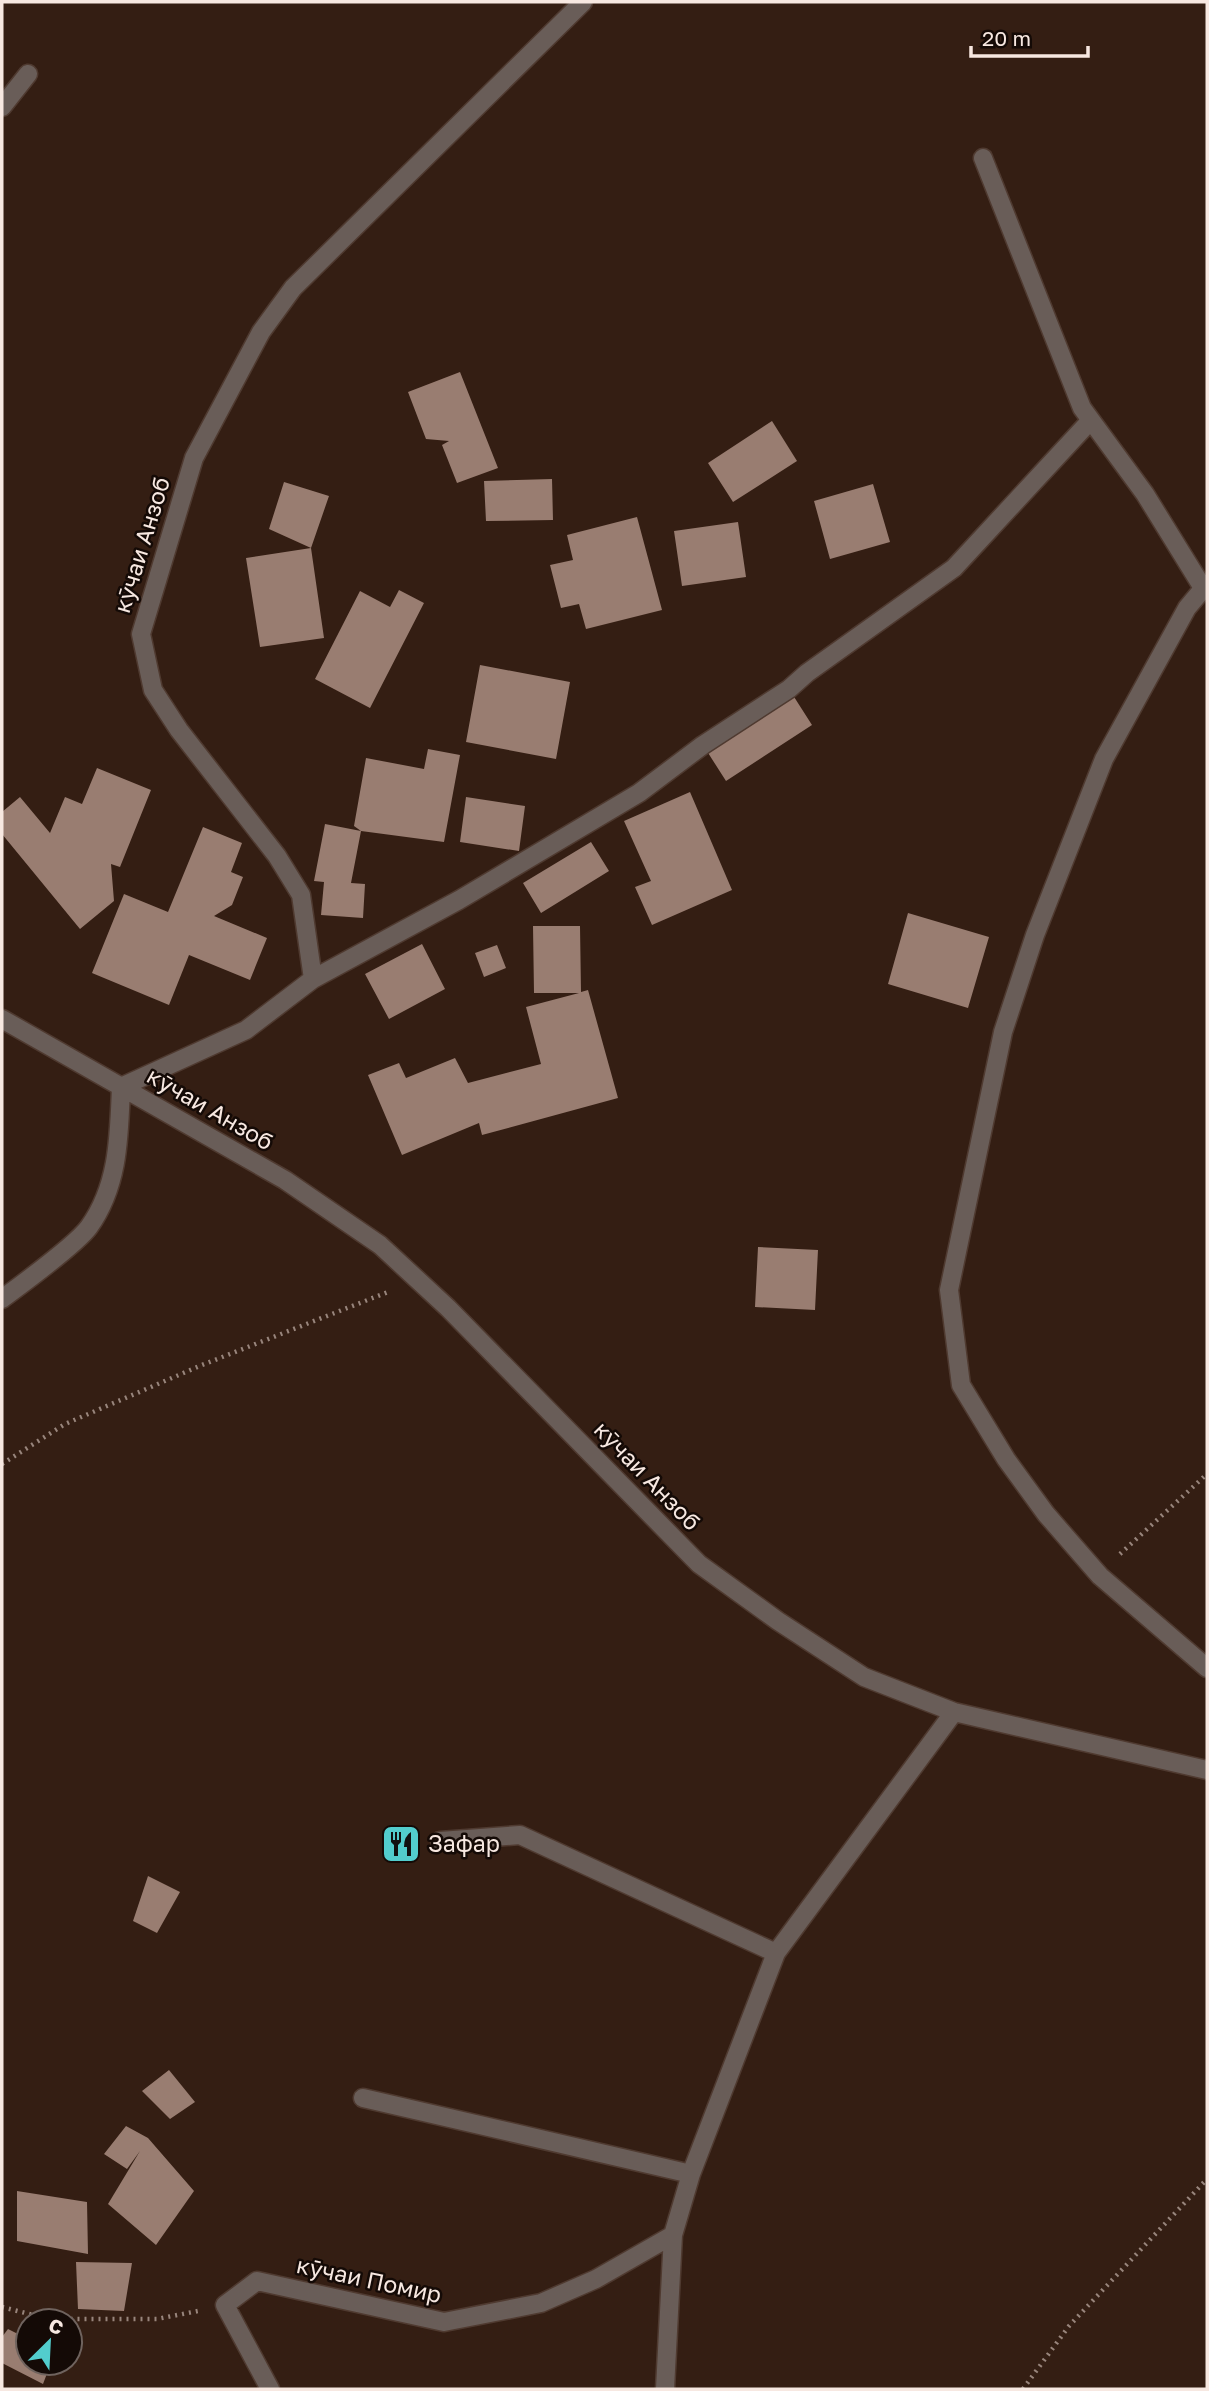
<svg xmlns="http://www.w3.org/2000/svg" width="1209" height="2391" font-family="'Golos Text',sans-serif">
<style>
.building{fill:#997d71}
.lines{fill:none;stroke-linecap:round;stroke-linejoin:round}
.minor-casing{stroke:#4f3a30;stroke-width:21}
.path{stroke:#98857c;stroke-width:4.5;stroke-dasharray:2 5;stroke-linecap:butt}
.minor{stroke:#695d58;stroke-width:18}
.labels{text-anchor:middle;stroke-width:5;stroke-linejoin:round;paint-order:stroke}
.street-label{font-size:23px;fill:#f7e8e1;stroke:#140a06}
.poi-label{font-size:23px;fill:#f7e8e1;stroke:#140a06;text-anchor:start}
</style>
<rect width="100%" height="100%" fill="#341e13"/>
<path class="building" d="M460,372L498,468L457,483L442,445L449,441L426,439L408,392Z
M772,421L797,461L733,502L708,463Z
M552,479L553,520L486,521L484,481Z
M284,482L329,496L311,548L269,529Z
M873,484L890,542L830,559L814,501Z
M637,517L662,610L586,629L579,604L561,608L550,565L573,560L567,535Z
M738,522L746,577L682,586L674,531Z
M311,548L324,638L260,647L246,558Z
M399,590L424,603L370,708L315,679L360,591L390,607Z
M480,665L570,682L556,759L466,742Z
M789,689L812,725L726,781L703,745Z
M428,749L460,755L444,842L361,831L354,826L366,758L424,769Z
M97,768L151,790L120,867L111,864L114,901L80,929L2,834V812L20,797L50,833L65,797L82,804Z
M690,792L732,890L652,925L635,887L651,881L624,821Z
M466,797L525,806L519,851L460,842Z
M325,824L361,831L351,883L365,884L363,918L321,915L324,882L314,881Z
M203,827L242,843L231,872L243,877L232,905L214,916L267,938L250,980L189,955L169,1005L92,973L124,894L168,912Z
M591,842L609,871L541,913L523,883Z
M908,913L989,937L968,1008L888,984Z
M533,926H580L581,992L588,990L618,1098L482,1135L479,1123L402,1155L368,1075L399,1063L406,1078L455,1058L468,1083L541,1064L526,1007L579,993H534Z
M422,944L445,989L389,1019L365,974Z
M497,945L506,968L484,977L475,953Z
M758,1247L818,1250L815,1310L755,1307Z
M148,1876L180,1892L157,1933L133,1921Z
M169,2070L195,2102L170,2119L142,2091Z
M126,2126L148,2138L194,2191L156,2245L108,2204L140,2151L127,2169L104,2154Z
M17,2191L87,2202L88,2254L17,2241Z
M76,2262L132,2263L124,2311L78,2309Z
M8,2329L28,2339V2363H51L43,2384L2,2363V2337Z"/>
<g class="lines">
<defs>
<path id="minor" d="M2,107L28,74
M983,158L1082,408L1145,494L1203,588
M1207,584L1187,608L1104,759L1035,935L1003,1032L949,1290L961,1385L1006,1459L1046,1514L1100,1576L1207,1668
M313,979L459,900L639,793L703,745L789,689L807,673L954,568L1091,420
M2,1019L285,1180L380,1245L448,1308L699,1564L778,1621L864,1677L954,1712L1207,1770
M2,1299C22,1284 76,1245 89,1227C119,1185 119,1136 121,1087L246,1030L313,979L301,895L277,856L179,730L153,690L141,634L194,458L261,332L293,288L583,2
M440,1841L520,1835L776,1953
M363,2098L691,2174
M270,2389L225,2305L257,2281L444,2322L541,2303L596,2279L673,2235
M665,2389L673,2235L691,2174L776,1953L954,1712"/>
</defs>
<use href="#minor" class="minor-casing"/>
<path class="path" d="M2,1464L65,1424L202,1365L388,1292
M1120,1554L1207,1474
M2,2307L49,2319H157L198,2311
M1023,2389L1069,2326L1207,2179"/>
<use href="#minor" class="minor"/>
</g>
<defs>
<symbol id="restaurant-square" viewBox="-11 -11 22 22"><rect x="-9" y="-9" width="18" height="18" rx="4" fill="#52cdcd" stroke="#140a06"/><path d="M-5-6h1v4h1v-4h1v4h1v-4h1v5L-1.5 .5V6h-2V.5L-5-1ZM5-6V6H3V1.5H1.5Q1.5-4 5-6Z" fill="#111"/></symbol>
</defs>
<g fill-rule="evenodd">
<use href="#restaurant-square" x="379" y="1822" width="44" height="44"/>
</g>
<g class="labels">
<g class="street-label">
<text transform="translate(142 545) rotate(-73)" y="8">кӯчаи Анзоб</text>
<text transform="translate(210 1109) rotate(30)" y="8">кӯчаи Анзоб</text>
<text transform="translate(647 1476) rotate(46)" y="8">кӯчаи Анзоб</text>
<text transform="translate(369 2280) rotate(12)" y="8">кӯчаи Помир</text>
</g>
<g class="poi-label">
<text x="428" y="1852">Зафар</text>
</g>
</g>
<rect width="1209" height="2391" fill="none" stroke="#f7e8e1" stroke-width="7"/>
<g transform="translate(49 2342) rotate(24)"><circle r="33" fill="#140a06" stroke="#6f635e" stroke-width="2"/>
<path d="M0-5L12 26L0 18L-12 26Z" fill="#52cdcd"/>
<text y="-10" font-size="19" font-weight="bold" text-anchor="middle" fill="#f7e8e1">С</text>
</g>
<path d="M971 46v10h117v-10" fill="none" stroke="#f7e8e1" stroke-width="3.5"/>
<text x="982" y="46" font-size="21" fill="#f7e8e1" stroke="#140a06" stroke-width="5" paint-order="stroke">20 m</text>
</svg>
